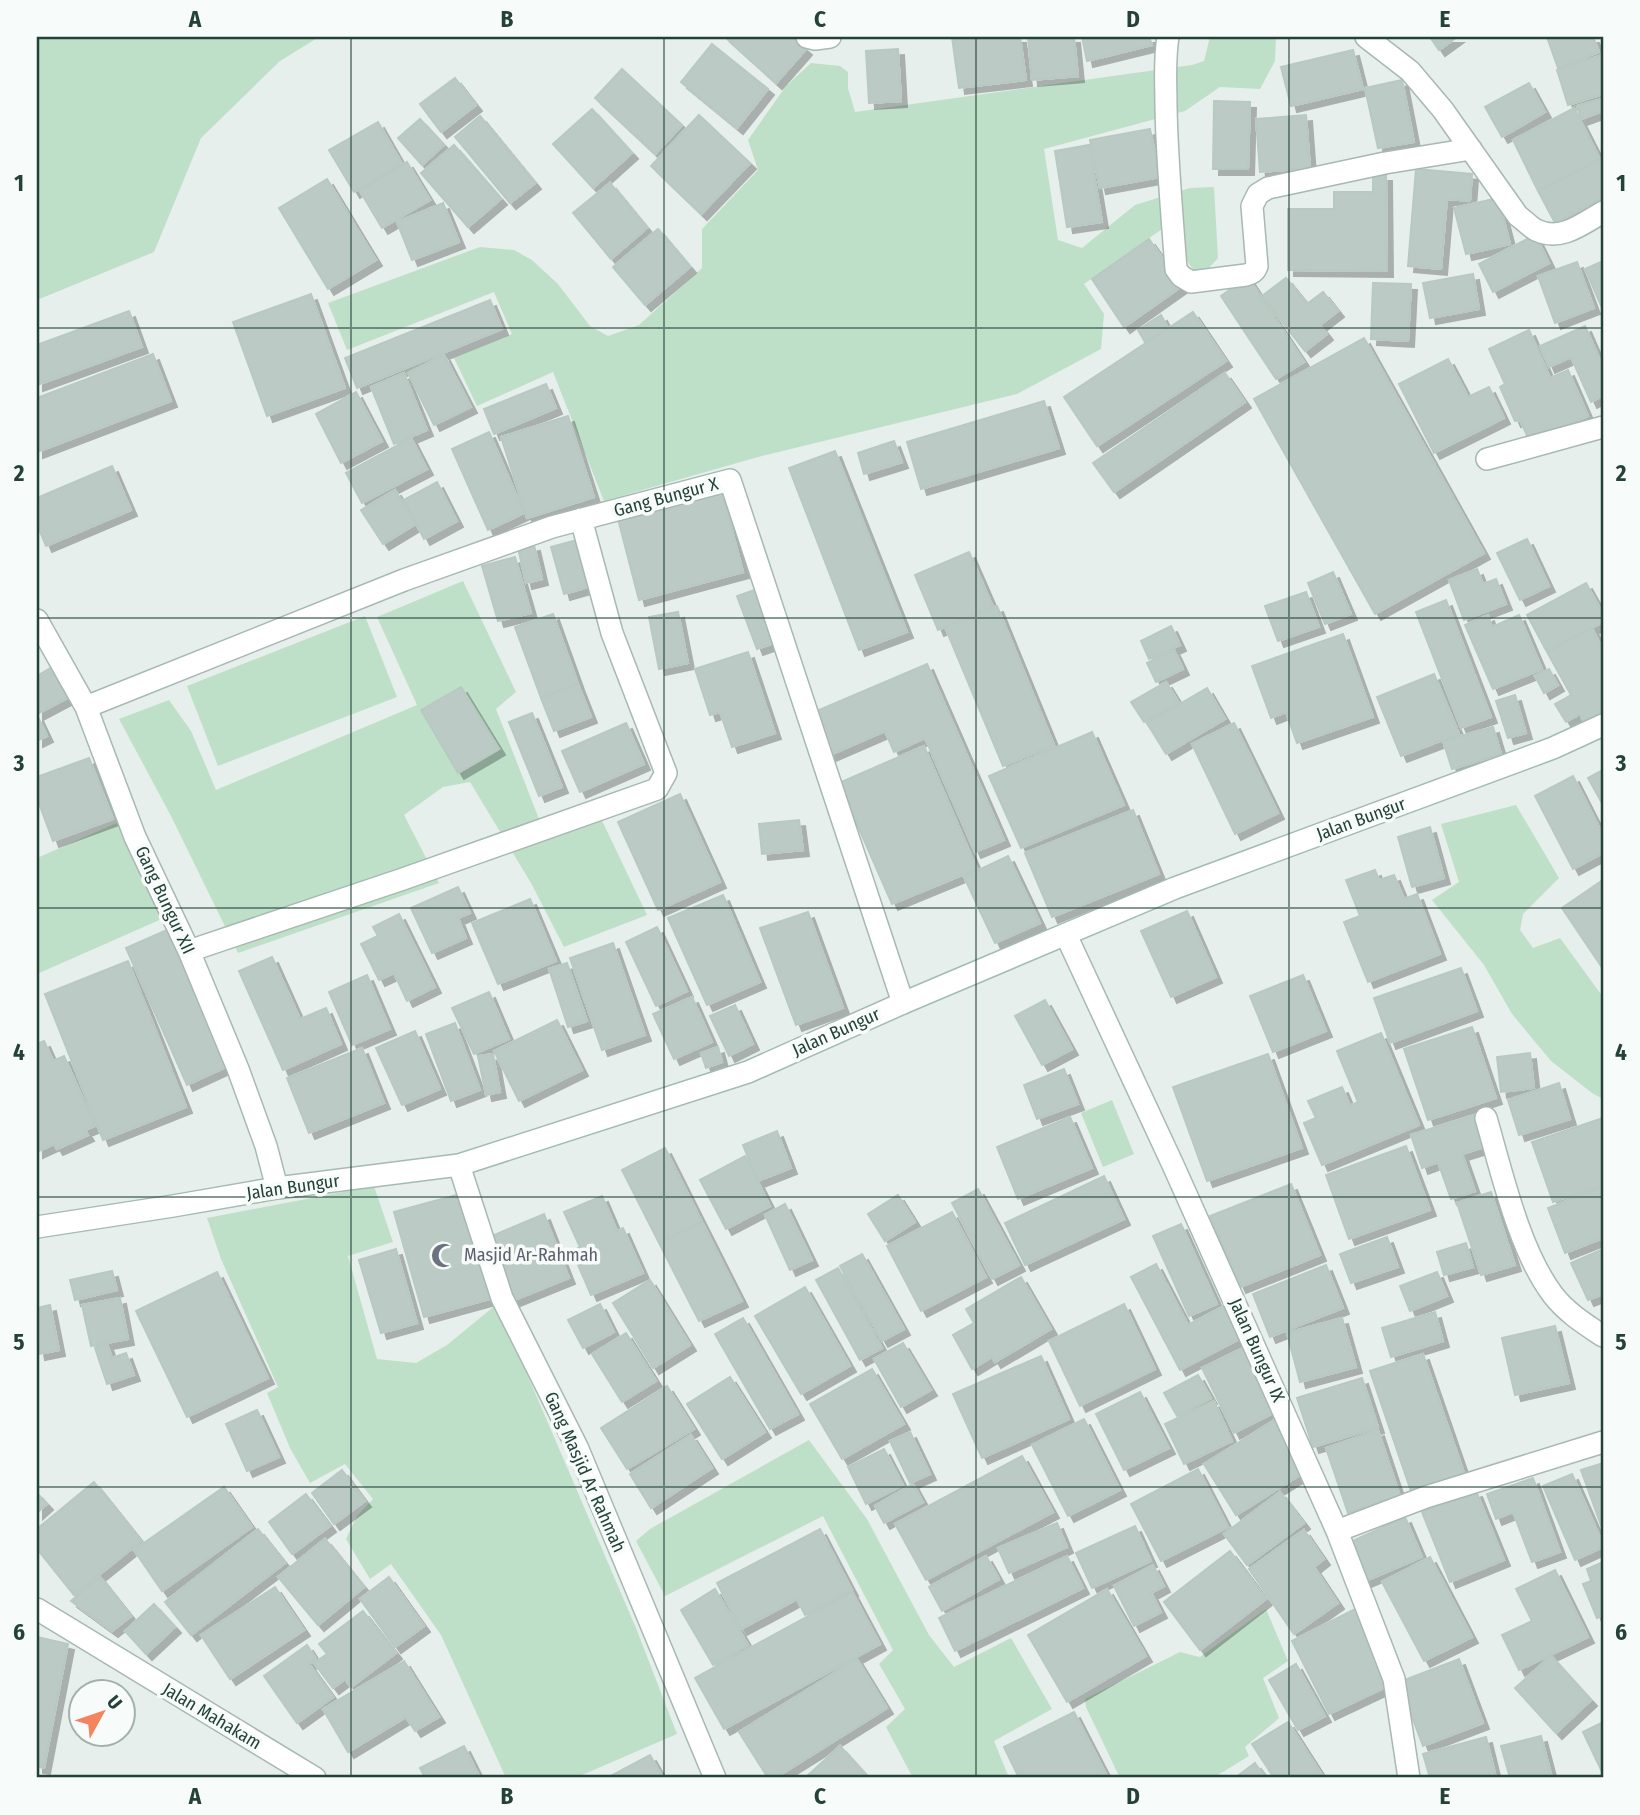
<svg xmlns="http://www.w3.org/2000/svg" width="1640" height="1815" font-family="'Fira Sans Condensed',sans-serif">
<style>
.green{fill:#bfe0c8}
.building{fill:#bbcac4;stroke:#b8c9c2;stroke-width:2;filter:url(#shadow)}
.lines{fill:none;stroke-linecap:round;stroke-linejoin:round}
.street-casing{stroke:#a8b8b2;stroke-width:24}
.secondary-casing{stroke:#a4bbb3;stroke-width:24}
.street{stroke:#fff;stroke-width:21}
.secondary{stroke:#fff;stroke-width:21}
.grid{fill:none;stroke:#24423a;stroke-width:2;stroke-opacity:0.55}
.labels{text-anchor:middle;stroke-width:7;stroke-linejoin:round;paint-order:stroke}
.street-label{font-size:18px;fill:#24423a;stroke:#f7fbf9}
.worship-label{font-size:18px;fill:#5b616d;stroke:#f7fbf9;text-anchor:start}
.neatline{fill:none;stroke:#24423a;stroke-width:2.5}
.grid-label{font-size:23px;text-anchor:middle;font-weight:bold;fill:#24423a}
</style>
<defs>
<filter id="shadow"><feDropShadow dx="6" dy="6" stdDeviation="0" flood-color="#0004"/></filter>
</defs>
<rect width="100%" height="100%" fill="#e6efeb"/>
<path class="green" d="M37,37H319L280,61L201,138L154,252L37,300Z
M1210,37H1276L1275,61L1260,89L1220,87L1185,111L1044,149L1058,240L1082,248L1135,205L1190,188L1214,187L1218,258L1199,279L1165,227L1084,284L1104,314L1101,349L1017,394L758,457L604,501L553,372L477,406L454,358L512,334L494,292L347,350L328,303L480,247L514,250L532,260L558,284L590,326L608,336L639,325L702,268V229L758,170L748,140L786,86L811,63L840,66L848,72V88L855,112L1192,65L1204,61Z
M463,581L516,692L496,709L541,824L597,810L647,915L564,947L531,883L470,782L443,787L404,815L439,883L238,953L171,816L119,719L169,700L191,731L216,790L417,705L377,617Z
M365,616L397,697L218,766L187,686Z
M1516,805L1559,878L1523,914L1520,930L1533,948L1560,938L1603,997V1099L1592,1093L1551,1061L1512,1014L1484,965L1432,900L1459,882L1441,824Z
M121,821L164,918L37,974V858Z
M1112,1100L1134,1154L1103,1167L1081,1113Z
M374,1186L393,1242L348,1256L377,1359L416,1363L447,1345L497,1304L636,1628L677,1734L575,1778H506L441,1635L391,1564L370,1579L346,1539L357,1516L373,1499L345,1464L310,1483L290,1448L267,1393L278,1387L221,1259L207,1218Z
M809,1440L867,1519L929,1635L954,1667L1011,1638L1052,1709L994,1741L1009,1778H913L886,1727L905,1709L879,1664L893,1650L823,1516L665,1596L636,1541L650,1529Z
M1266,1609L1288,1661L1263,1678L1279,1718L1245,1747L1249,1756L1213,1778H1120L1086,1707L1085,1699L1180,1652L1200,1657Z"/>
<path class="building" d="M725,37H792L806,49L776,83Z
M952,37H1020L1026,80L959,88Z
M1028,37H1074L1078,76L1032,80Z
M1082,37H1149L1152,45L1087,61Z
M1430,37H1457L1439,50Z
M1547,37H1593L1599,52L1558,68Z
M712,44L768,89L737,128L681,82Z
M898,49L901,101L869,103L866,51Z
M1353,50L1363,89L1291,106L1281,67Z
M1603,55V94L1568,105L1557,70Z
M622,69L682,125L655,154L595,98Z
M455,78L476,105L441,132L420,104Z
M1402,80L1414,142L1378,148L1365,88Z
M1529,83L1545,112L1502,137L1485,107Z
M1602,99L1603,111L1581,119L1577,106Z
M1214,101L1250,102L1248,169H1213Z
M1574,108L1600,159L1538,191L1513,140Z
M592,109L632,153L593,188L553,144Z
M699,115L750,163L701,214L651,166Z
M1306,115L1310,168L1260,172L1256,119Z
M480,116L535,183L510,203L455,137Z
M420,119L444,145L422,165L398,138Z
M378,122L402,164L354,192L329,150Z
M1150,129L1160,177L1100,188L1090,140Z
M454,145L501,199L468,227L421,173Z
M1089,145L1102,222L1067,227L1055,151Z
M1600,159L1603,166V198L1555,223L1538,191Z
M407,162L430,200L382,228L360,191Z
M1416,169L1472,174L1470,201L1447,199L1441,269L1408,266Z
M1373,175H1386L1387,271L1288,270V209H1334V192H1373Z
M327,179L376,260L328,289L279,208Z
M610,183L647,228L611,259L573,213Z
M1498,198L1510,244L1466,254L1454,208Z
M443,203L459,242L412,260L397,222Z
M658,229L690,267L645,305L613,267Z
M1535,235L1549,263L1493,292L1479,264Z
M1149,239L1182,286L1124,327L1092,279Z
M1603,261V310L1585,269Z
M1577,262L1594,308L1555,323L1538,276Z
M1473,274L1479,309L1430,318L1423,283Z
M1248,277L1304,362L1276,379L1221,296Z
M1286,278L1307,304L1323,292L1338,311L1320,325L1327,334L1305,351L1262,296Z
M1373,283L1411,284L1408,341L1371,339Z
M311,294L345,388L267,416L233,322Z
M490,300L502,329L357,388L345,358Z
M129,311L142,347L37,385V345Z
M1193,312L1226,361L1097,446L1064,397Z
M1161,315L1168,328L1145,342L1138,330Z
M1585,326L1603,367V396L1591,402L1571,357L1549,367L1540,346Z
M1529,330L1550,378L1568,370L1588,416L1530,442L1520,420L1515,421L1500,387L1505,384L1489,349Z
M1364,338L1484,553L1375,614L1254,399Z
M153,354L171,401L37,452V398Z
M444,355L471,407L434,425L408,373Z
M1448,359L1468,397L1489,387L1504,418L1434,453L1399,384Z
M404,373L427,430L394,444L371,387Z
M1225,373L1245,402L1114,492L1093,463Z
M546,384L556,408L494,434L484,409Z
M356,392L382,441L341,463L316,414Z
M1044,401L1059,448L921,489L907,442Z
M568,416L594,497L527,518L501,437Z
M489,432L524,513L488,530L452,449Z
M411,438L427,469L362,503L346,473Z
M894,441L902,462L864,474L858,453Z
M835,451L907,632L859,650L789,468Z
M112,466L131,510L46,546L37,524V498Z
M437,482L457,521L424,539L404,500Z
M395,490L416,524L383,544L361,510Z
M722,492L743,572L639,600L618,519Z
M581,539L595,585L564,594L551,547Z
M1527,539L1549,586L1520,600L1497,553Z
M534,545L542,579L526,583L518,548Z
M969,552L993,607L938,630L915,575Z
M515,557L531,613L498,621L482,566Z
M1477,569L1483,584L1496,579L1506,604L1464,620L1449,580Z
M1333,572L1351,614L1325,624L1308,583Z
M1586,583L1603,614V622L1547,652L1527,615Z
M760,588L780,641L757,649L737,596Z
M1306,592L1319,627L1278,641L1265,606Z
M1446,600L1491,717L1461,728L1416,612Z
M997,606L1054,745L1003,766L945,627Z
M678,612L688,663L659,669L649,617Z
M553,614L578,684L541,698L515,627Z
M1488,615L1492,627L1519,615L1542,669L1493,689L1465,625Z
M1171,626L1180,645L1149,659L1141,641Z
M1592,628L1603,650V717L1586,726L1580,714L1566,722L1555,704L1571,695L1547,652Z
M1343,634L1373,717L1297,743L1286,712L1271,718L1252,666Z
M1174,650L1183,669L1156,682L1147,663Z
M748,652L775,733L732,747L720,712L710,715L695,669Z
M927,664L1004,840L975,852L925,738L894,752L885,731L830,755L812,713Z
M54,666L71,696L37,714V676Z
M1549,669L1558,685L1544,693L1535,676Z
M1434,674L1459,734L1401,756L1377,697Z
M1166,682L1179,703L1144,722L1131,702Z
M578,684L591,717L554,731L541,698Z
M461,687L499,749L458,773L421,710Z
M1207,688L1225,719L1166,754L1147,723Z
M1515,695L1526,733L1508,738L1496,701Z
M532,713L562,787L539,796L509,722Z
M37,715L47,736L37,741Z
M626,723L644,764L580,792L562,751Z
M1234,723L1278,813L1235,834L1192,744Z
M1493,727L1501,754L1452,769L1443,741Z
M1092,732L1124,805L1021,848L989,776Z
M924,746L977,869L892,904L839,783Z
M89,758L113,819L53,841L37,798V777Z
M1603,770V805L1588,778Z
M1573,776L1603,835V853L1573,869L1535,796Z
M680,794L720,882L658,910L618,822Z
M1133,810L1159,874L1052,917L1025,853Z
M799,820L803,850L762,854L759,824Z
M1430,827L1444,878L1412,887L1398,837Z
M1008,856L1040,923L995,943L964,877Z
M1375,870L1379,880L1394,875L1404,899L1417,894L1440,954L1368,982L1344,922L1360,916L1346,880Z
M1603,880V969L1562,908Z
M458,887L470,913L458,918L466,938L432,953L411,908Z
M723,895L760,982L707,1005L668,918Z
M530,899L556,961L498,984L472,923Z
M1187,911L1216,977L1171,997L1141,931Z
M808,912L843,1008L796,1025L760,928Z
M399,914L435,987L407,1001L394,973L379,980L361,944L378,936L373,927Z
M657,927L687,991L656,1006L626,942Z
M169,929L228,1066L187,1085L126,948Z
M613,943L645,1035L602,1050L570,958Z
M272,957L300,1019L326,1008L341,1044L283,1070L239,971Z
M128,961L186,1107L103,1140L45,994Z
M567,963L587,1021L568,1027L549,969Z
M1461,968L1477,1011L1390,1043L1374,998Z
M367,975L390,1029L352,1045L329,992Z
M1303,975L1326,1031L1273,1052L1250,996Z
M489,992L509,1039L474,1054L452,1008Z
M692,997L712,1042L674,1059L653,1014Z
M1045,1000L1072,1049L1042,1065L1015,1016Z
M735,1005L753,1044L729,1056L710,1016Z
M557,1020L582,1070L519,1101L494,1051Z
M455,1023L480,1090L451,1101L426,1034Z
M1472,1027L1496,1098L1428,1120L1404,1049Z
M415,1031L440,1089L402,1105L376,1048Z
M1381,1033L1419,1125L1322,1165L1304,1123L1316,1118L1308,1101L1342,1087L1350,1106L1358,1102L1337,1051Z
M44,1041L53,1061L64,1056L95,1126L85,1130L88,1135L57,1149L54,1144L37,1152V1044Z
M718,1047L722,1062L706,1068L701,1053Z
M362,1048L384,1103L309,1133L287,1078Z
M1530,1053L1534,1088L1501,1092L1497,1057Z
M493,1054L500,1092L486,1095L478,1056Z
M1268,1054L1302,1148L1207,1181L1173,1087Z
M1064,1069L1078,1104L1037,1119L1024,1085Z
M1559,1083L1570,1119L1519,1135L1508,1100Z
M1474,1115L1484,1147L1462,1154L1475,1191L1451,1199L1438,1162L1422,1168L1411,1135Z
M1070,1117L1092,1168L1018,1199L997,1147Z
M1603,1118V1185L1553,1202L1532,1142Z
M777,1131L791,1168L758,1181L743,1145Z
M1406,1146L1430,1210L1349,1239L1326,1175Z
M665,1148L702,1222L659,1243L622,1170Z
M745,1156L770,1206L726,1229L700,1180Z
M1104,1176L1124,1219L1025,1265L1005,1223Z
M1291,1184L1320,1255L1240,1287L1210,1216Z
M1603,1187V1238L1565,1253L1548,1208Z
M978,1189L1019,1265L992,1279L952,1203Z
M1491,1192L1515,1265L1481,1275L1457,1203Z
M464,1193L493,1298L424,1317L394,1212Z
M898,1195L915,1222L885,1241L868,1214Z
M602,1196L617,1231L623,1228L643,1273L591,1295L572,1251L580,1247L564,1212Z
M785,1204L812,1260L790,1270L765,1215Z
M952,1212L986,1277L921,1311L887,1246Z
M544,1214L569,1278L512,1301L487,1238Z
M702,1222L742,1301L699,1321L659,1243Z
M1181,1224L1217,1304L1189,1316L1153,1236Z
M1387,1237L1398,1267L1351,1283L1340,1254Z
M1466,1243L1473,1267L1444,1275L1437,1252Z
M396,1249L417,1323L381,1333L359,1260Z
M1603,1249V1294L1588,1300L1571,1263Z
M862,1254L904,1329L882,1341L840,1266Z
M1156,1264L1188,1325L1224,1306L1241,1338L1180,1370L1131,1277Z
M1326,1265L1343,1308L1270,1337L1253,1294Z
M838,1268L882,1348L860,1360L816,1280Z
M112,1271L117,1290L75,1300L70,1280Z
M217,1272L268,1378L187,1417L136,1311Z
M1437,1272L1447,1296L1410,1311L1400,1286Z
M1021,1277L1051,1329L995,1362L992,1357L972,1369L953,1335L974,1323L966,1309Z
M650,1280L690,1345L653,1368L613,1303Z
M805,1287L850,1366L801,1394L755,1316Z
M120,1298L128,1339L91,1346L82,1305Z
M600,1304L614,1332L583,1348L568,1320Z
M1124,1304L1155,1369L1080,1406L1049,1341Z
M50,1305L59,1350L39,1354L37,1342V1308Z
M1435,1312L1443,1341L1391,1357L1382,1328Z
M743,1318L798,1414L770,1429L715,1334Z
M1342,1318L1356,1367L1300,1382L1287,1333Z
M1555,1326L1569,1383L1515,1395L1502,1338Z
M626,1333L656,1381L622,1402L592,1354Z
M903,1343L931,1390L901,1407L874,1359Z
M107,1344L112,1358L126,1353L134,1375L107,1384L95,1348Z
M1245,1347L1277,1411L1234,1433L1202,1368Z
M1423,1354L1466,1479L1413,1497L1370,1371Z
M1041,1356L1069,1419L982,1458L953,1394Z
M872,1369L904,1424L842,1459L810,1404Z
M1198,1375L1211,1398L1177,1416L1164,1393Z
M730,1377L765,1432L722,1459L687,1404Z
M1362,1378L1378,1427L1313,1447L1297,1398Z
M667,1386L694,1429L627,1469L601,1428Z
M1140,1392L1169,1448L1124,1470L1096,1414Z
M1214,1401L1232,1441L1184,1464L1165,1424Z
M257,1410L279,1457L247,1471L226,1424Z
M1084,1419L1120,1490L1068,1516L1032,1445Z
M1273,1421L1305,1472L1236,1515L1204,1464Z
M1378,1430L1400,1496L1348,1513L1326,1448Z
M910,1432L930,1474L910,1483L890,1441Z
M691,1435L712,1468L651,1508L630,1474Z
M884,1449L903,1485L866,1504L848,1467Z
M1022,1456L1053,1512L926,1580L895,1524Z
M1603,1463V1531L1581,1470Z
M1198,1469L1228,1527L1161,1561L1131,1504Z
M342,1470L365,1501L334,1524L312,1493Z
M1572,1474L1603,1544V1547L1575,1560L1543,1486Z
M1533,1478L1560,1552L1532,1562L1513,1512L1496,1519L1487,1494Z
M94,1482L141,1541L74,1595L37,1549V1529Z
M913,1484L923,1502L884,1523L875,1506Z
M224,1487L252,1527L162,1591L134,1550Z
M1476,1491L1504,1560L1450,1582L1422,1512Z
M1280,1492L1304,1523L1247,1565L1224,1534Z
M37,1493L47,1504L37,1513Z
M306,1494L330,1526L292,1554L269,1522Z
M1405,1517L1422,1557L1363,1582L1346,1544Z
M1057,1523L1067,1547L1009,1573L998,1548Z
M1135,1526L1151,1561L1092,1588L1076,1553Z
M258,1529L285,1563L191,1635L165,1602Z
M820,1529L852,1590L805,1615L797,1599L741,1629L717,1583Z
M1304,1530L1324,1559L1314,1567L1338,1603L1294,1634L1249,1569Z
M325,1539L364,1587L318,1625L278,1577Z
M1230,1551L1266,1599L1200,1650L1164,1602Z
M986,1556L999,1579L942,1611L929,1587Z
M1067,1556L1083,1588L955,1651L939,1618Z
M1430,1557L1472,1637L1424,1661L1382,1582Z
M1603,1562V1615L1597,1618L1583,1584L1591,1581L1587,1569Z
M1153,1565L1164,1586L1151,1593L1161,1612L1134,1626L1114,1586Z
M1555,1570L1588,1637L1519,1670L1502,1635L1532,1621L1516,1589Z
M100,1577L131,1616L112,1631L71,1601Z
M389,1577L424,1626L395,1647L360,1599Z
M275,1587L304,1630L230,1679L201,1635Z
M715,1589L748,1645L713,1665L681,1610Z
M1107,1589L1146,1656L1067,1702L1028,1635Z
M852,1592L880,1644L724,1729L695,1678Z
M154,1604L175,1627L146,1654L125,1631Z
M1355,1609L1392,1684L1329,1714L1292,1641Z
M363,1611L396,1653L351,1687L345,1679L333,1688L314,1663L327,1654L319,1644Z
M37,1637L68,1644L44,1768L37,1767Z
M307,1645L316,1659L309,1664L333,1697L297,1723L264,1676Z
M1551,1656L1591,1700L1556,1733L1515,1688Z
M857,1659L887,1708L775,1778H768L739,1732Z
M1459,1659L1483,1723L1423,1746L1399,1682Z
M404,1661L439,1717L415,1731L406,1717L348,1752L323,1709Z
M1296,1664L1325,1716L1298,1730L1269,1680Z
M1074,1712L1108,1778H1019L1004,1747Z
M1288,1722L1322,1775L1317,1778H1274L1252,1744Z
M1603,1722V1774L1583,1732Z
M1541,1736L1552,1778H1510L1501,1746Z
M1486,1737L1496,1778H1430L1423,1754Z
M464,1746L480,1778H425L420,1768Z
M840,1746L869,1778H805Z
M650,1755L663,1778H607Z
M1255,1763L1266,1778H1235Z"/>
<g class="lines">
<defs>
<path id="street" d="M807,37L815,39L830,37
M1168,37C1164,60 1166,83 1166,107C1167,161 1172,215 1176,269L1181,276L1191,282L1246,275C1252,273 1255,272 1257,266L1252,206L1258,194L1268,188L1385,163L1471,149
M1366,37L1410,71L1443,110L1518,216C1524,220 1530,227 1536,230C1561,242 1582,224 1603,212
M1487,459L1603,427
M37,620L86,707L135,837L189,951L238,1069L266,1146L277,1188
M86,707L404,580L552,527L730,480L903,1003
M1066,935L1173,1165L1337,1531L1394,1679L1409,1778
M189,951L403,879L657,789L666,773L612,633L581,519
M1486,1118C1502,1173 1519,1250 1553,1295C1567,1313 1585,1324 1603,1336
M459,1165L502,1298L578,1449L715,1778
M1337,1531L1426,1497L1603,1442
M37,1609L315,1778"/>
<path id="secondary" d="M37,1227L173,1206L277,1188L459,1165L748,1072L903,1003L1175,888L1553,748L1603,725"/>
</defs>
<use href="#street" class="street-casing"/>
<use href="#secondary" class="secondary-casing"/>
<use href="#street" class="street"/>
<use href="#secondary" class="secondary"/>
</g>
<path class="grid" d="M351,37V1778M664,37V1778M976,37V1778M1289,37V1778M37,328H1603M37,618H1603M37,908H1603M37,1197H1603M37,1487H1603"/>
<defs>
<symbol id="mosque-bare" viewBox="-9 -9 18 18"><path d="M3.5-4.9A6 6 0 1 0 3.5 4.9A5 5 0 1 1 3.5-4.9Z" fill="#6b7280" stroke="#f7fbf9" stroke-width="2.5" paint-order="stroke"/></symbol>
</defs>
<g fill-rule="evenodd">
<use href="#mosque-bare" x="426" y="1238" width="35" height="35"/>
</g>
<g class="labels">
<g class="street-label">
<text transform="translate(666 497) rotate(-15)" y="6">Gang Bungur X</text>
<text transform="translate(1361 819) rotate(-20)" y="6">Jalan Bungur</text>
<text transform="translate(165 900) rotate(65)" y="6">Gang Bungur XII</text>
<text transform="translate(836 1032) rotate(-24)" y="6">Jalan Bungur</text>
<text transform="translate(293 1187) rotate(-8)" y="6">Jalan Bungur</text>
<text transform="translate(1257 1350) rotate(66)" y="6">Jalan Bungur IX</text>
<text transform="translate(585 1472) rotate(66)" y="6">Gang Masjid Ar Rahmah</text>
<text transform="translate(212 1716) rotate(31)" y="6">Jalan Mahakam</text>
</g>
<g class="worship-label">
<text x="464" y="1261">Masjid Ar-Rahmah</text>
</g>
</g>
<rect width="1640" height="1815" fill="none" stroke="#f7fbf9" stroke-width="77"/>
<g transform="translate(102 1713) rotate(50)"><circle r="33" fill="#f7fbf9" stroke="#a3b1ad" stroke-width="2"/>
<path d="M0-5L12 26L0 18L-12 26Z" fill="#f4845f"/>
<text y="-10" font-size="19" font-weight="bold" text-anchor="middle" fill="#24423a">U</text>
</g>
<rect x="38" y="38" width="1564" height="1738" class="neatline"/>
<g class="grid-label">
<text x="195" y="27">A</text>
<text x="507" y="27">B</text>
<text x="820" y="27">C</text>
<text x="1133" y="27">D</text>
<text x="1445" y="27">E</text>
<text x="19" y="191">1</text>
<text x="1621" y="191">1</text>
<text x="19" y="481">2</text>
<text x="1621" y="481">2</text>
<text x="19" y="771">3</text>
<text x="1621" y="771">3</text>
<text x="19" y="1060">4</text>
<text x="1621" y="1060">4</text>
<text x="19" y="1350">5</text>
<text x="1621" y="1350">5</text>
<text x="19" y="1640">6</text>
<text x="1621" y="1640">6</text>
<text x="195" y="1804">A</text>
<text x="507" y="1804">B</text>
<text x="820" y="1804">C</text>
<text x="1133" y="1804">D</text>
<text x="1445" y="1804">E</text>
</g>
</svg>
